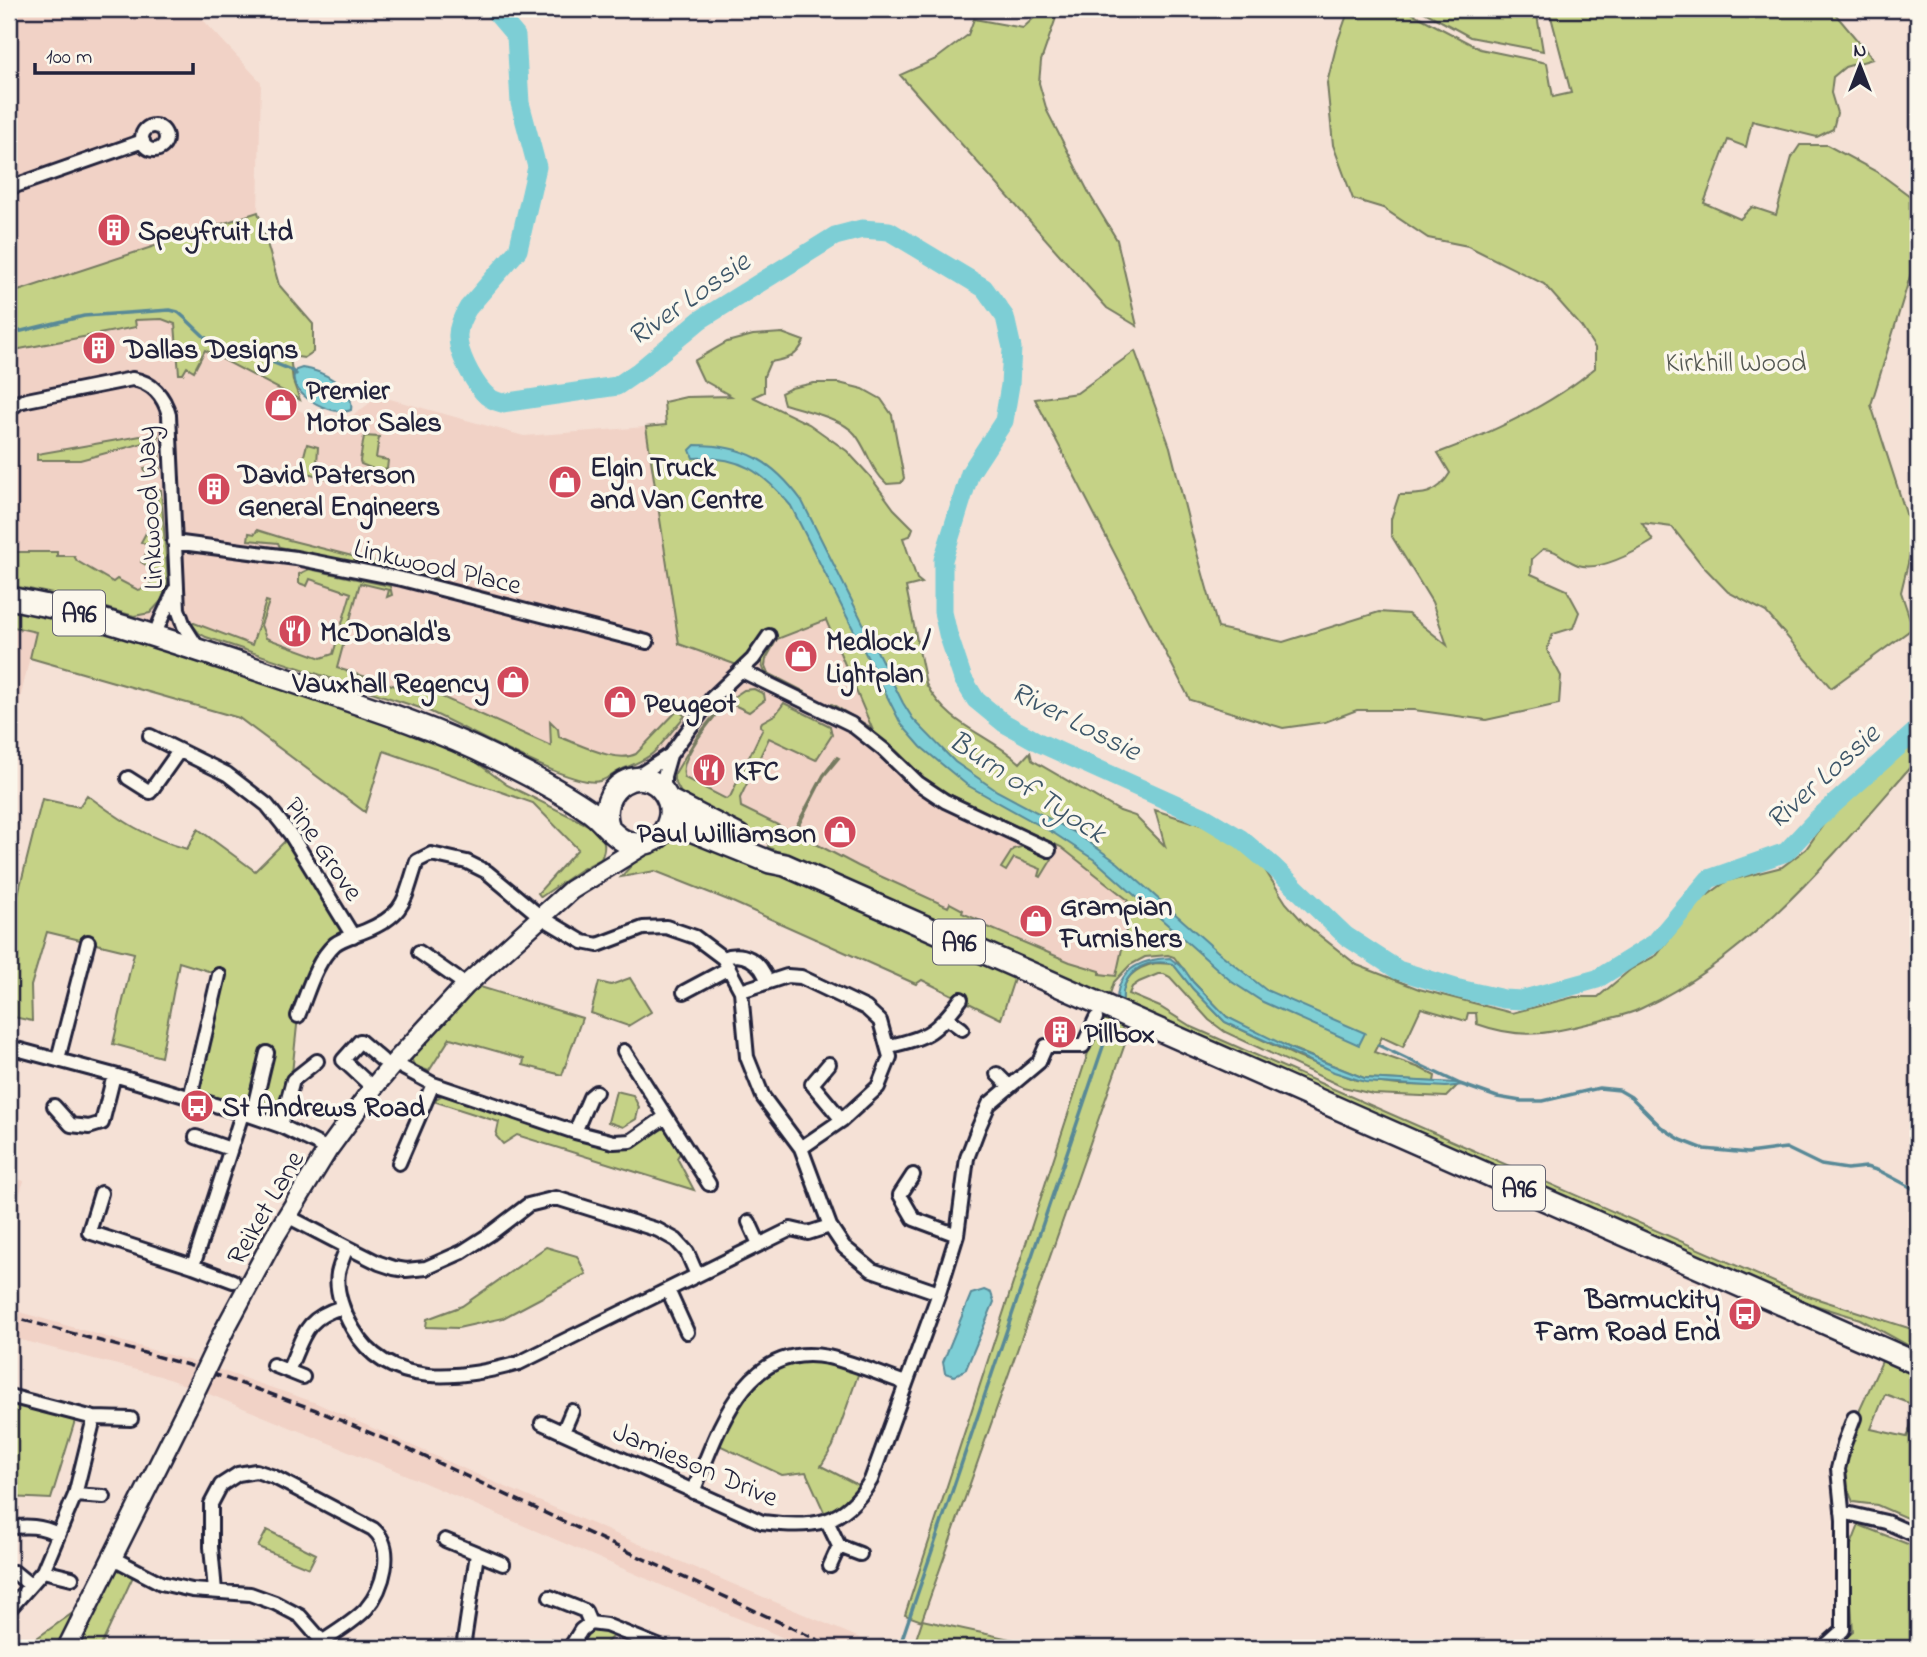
<svg xmlns="http://www.w3.org/2000/svg" width="1927" height="1657" font-family="'Indie Flower',sans-serif">
<style>
.built{fill:#f1d2c6}
.green{fill:#c5d286;stroke:#747a60;stroke-width:2}
.water{fill:#7dced5;stroke:#598997;stroke-width:2}
.lines{fill:none;stroke-linecap:round;stroke-linejoin:round}
.stream{stroke:#598997;stroke-width:3.5}
.river{stroke:#7dced5;stroke-width:19}
.street-casing{stroke:#22223b;stroke-width:18}
.secondary-casing{stroke:#22223b;stroke-width:23}
.highway-casing{stroke:#22223b;stroke-width:26}
.street{stroke:#fbf7ec;stroke-width:12}
.secondary{stroke:#fbf7ec;stroke-width:18}
.highway{stroke:#fbf7ec;stroke-width:21}
.rail{stroke:#22223b;stroke-width:3.5;stroke-dasharray:10 5;stroke-linecap:butt}
.secondary-bridge-casing{stroke:#22223b;stroke-width:23;stroke-linecap:butt}
.secondary-bridge{stroke:#fbf7ec;stroke-width:18}
.labels{text-anchor:middle;stroke-width:7;stroke-linejoin:round;paint-order:stroke}
.shield{fill:#fbf7ec;stroke:#636270;stroke-width:2}
.shield-label{font-size:26px;font-weight:bold;fill:#22223b}
.poi-label{font-size:28px;font-weight:bold;fill:#22223b;stroke:#fbf7ec;text-anchor:start}
.park-label{font-size:28px;fill:#535752;stroke:#fbf7ec}
.street-label{font-size:28px;fill:#22223b;stroke:#fbf7ec}
.water-label{font-size:30px;font-style:italic;fill:#3d5669;stroke:#fbf7ec}
</style>
<rect width="100%" height="100%" fill="#f5e1d6"/>
<filter id="ink" filterUnits="userSpaceOnUse"><feTurbulence type="fractalNoise" baseFrequency=".0143" numOctaves="2"/><feDisplacementMap in="SourceGraphic" scale="14" xChannelSelector="R" yChannelSelector="G"/><feConvolveMatrix kernelMatrix="1 2 1 2 8 2 1 2 1" color-interpolation-filters="sRGB"/></filter>
<g filter="url(#ink)">
<path class="built" d="M9,9H193L261,82L258,212L291,370L205,350L300,400L296,409L329,423L351,417L379,396L524,436L646,427L679,644L765,633L785,637L826,619L874,733L909,767L939,789L1061,847L1129,900L1131,907L1116,977L1100,974V971L1070,962L982,924L858,866L685,778L640,762L601,781L587,782L513,753L464,730L455,722L426,710L233,648L199,633L189,634L63,596L9,585Z
M9,626L36,632L14,724L9,723Z
M9,1176L24,1181L9,1223Z
M9,1309L208,1366L314,1402L494,1482L883,1648H807L390,1468L204,1392L160,1376L9,1337Z"/>
<path class="green" d="M1038,9H1059L1041,61L1039,83L1047,111L1091,197L1117,240L1137,326L1107,308L900,75L936,59L968,35L974,19L1023,28L1037,15Z
M1349,9H1404L1480,49L1547,63L1553,97L1571,93L1549,9H1831L1873,59L1845,67L1833,77L1831,93L1837,113L1833,129L1817,137L1752,121L1746,147L1728,140L1704,203L1740,219L1752,207L1776,215L1792,157L1800,145H1827L1879,173L1918,202V250L1871,405L1909,523L1911,551L1901,592L1913,628L1831,688L1766,612L1728,592L1702,565L1672,527L1642,523L1653,541C1635,552 1600,572 1578,565C1565,561 1558,549 1543,549L1532,559L1531,574L1567,590L1579,612L1573,628L1553,634L1547,650L1561,676L1559,704L1486,720L1414,710H1357L1325,722L1283,728L1190,700L1035,399L1077,393L1135,351L1170,447L1192,535L1218,628L1283,642L1379,612L1408,614L1447,645L1432,602L1391,535V519L1399,495C1423,495 1437,495 1450,473L1438,453C1489,434 1553,404 1595,368V348L1581,326L1544,284L1468,246L1428,238L1383,208L1353,199L1333,145L1327,83L1337,43Z
M1419,9H1536L1543,51L1470,37Z
M258,212L279,285L313,324V352L304,358L290,356L293,381L300,400L205,350L194,371L187,367L183,374H179L175,324L162,319L135,320L136,327L9,351V294Z
M782,333L804,341C797,357 788,359 770,362L764,376V392L753,397L809,424L847,451L869,475L894,509L913,528L910,536L903,538L917,579L922,583L906,587L926,684C950,728 988,733 1020,763L1030,752L1032,760L1120,811L1135,816L1165,846L1155,810L1216,830L1260,862L1286,903L1304,923L1357,965L1419,989L1512,1013L1574,997H1598L1631,969L1657,955L1697,903L1727,881L1782,867L1806,849L1828,818L1918,739V761L1913,764C1834,854 1753,956 1642,1008C1627,1016 1608,1018 1591,1023C1547,1034 1522,1040 1477,1024L1476,1013H1468L1466,1021L1421,1008L1403,1047L1382,1037L1374,1052L1420,1068L1435,1076L1434,1082L1364,1078L1266,1038L1227,1017L1193,982L1174,957L1168,955L1145,957L1130,965L1114,982L1110,994L1114,999L784,855L768,847L769,843L701,807L681,793L674,780V775L698,735L723,704L744,690L754,689L764,694L765,700L749,712L734,705L729,711L723,706C712,721 676,760 685,778L726,799L730,797L763,728L760,726L762,722L776,714L784,703L830,726L832,735L816,760L769,738L740,798L741,807L790,831L794,830L823,775L837,757L839,758L824,776L797,829L799,835L858,866L948,907L950,903L963,910L962,913L983,922V925L1070,962L1100,971V974L1116,976L1131,908L1125,906L1128,900L1061,847L938,789L909,767L874,733L830,707L832,704L872,728L826,620L777,639L766,659L765,666L768,673L805,692L804,694C790,688 756,679 763,657C765,650 771,644 774,638L753,649L737,665L679,644L646,427L666,425L664,402L686,397L731,396L703,380L694,361L727,342L753,335Z
M814,383H839L863,389L881,399L892,415L904,478L901,483L887,484C870,469 868,450 855,434C842,418 804,410 784,404L781,393L791,388Z
M158,433L160,471L155,477L147,478L144,468L154,466L151,441L80,460H37V454Z
M364,436L379,437L376,458L388,460L387,469L378,471L361,464L360,461Z
M307,444L318,447L317,464L331,470L329,479L300,471Z
M155,488L161,490L168,582L162,600L150,613L134,616L63,596L9,585V552H57V556H74L77,561L113,582L117,579L138,590L147,588L157,572L141,562L150,547L141,542L146,533L158,532L157,494L147,493V489Z
M257,530L289,540L439,578L436,580L280,547L278,543L248,540L249,533L255,534Z
M309,569L390,586L392,595L387,597L389,590L360,583L337,668L418,693L420,687L551,746L550,721L558,729L559,737C580,744 616,764 636,754L678,710L685,716C674,728 664,742 653,753C643,762 630,765 619,771C613,774 607,779 600,781C572,789 458,723 426,710L206,637L199,633L189,621L252,645L266,601L269,602L261,625L266,638L321,658L333,654L351,593L310,579L307,586L299,583V574Z
M9,606L66,617L411,727L409,733L464,753L507,785L594,828C605,838 607,845 601,859L580,870L541,897L538,893L578,849L533,803L384,751L365,812L239,718L30,658L36,632L9,626Z
M87,795C122,821 145,837 187,849L198,829L255,871L291,835L353,936L338,942L298,1016L291,1083L281,1126L190,1098L218,974L179,962L161,1057L113,1044L134,953L47,932L31,986L32,1021L9,1016V930L42,799L79,807Z
M696,837L1015,976L1001,1019L922,980L916,984L728,900L655,871L621,877L637,859L668,838Z
M1025,846L1052,859L1041,877L1039,876L1041,869L1014,858L1006,871L1001,868L1013,849Z
M1156,963L1173,964L1193,989L1225,1022L1298,1057L1356,1080L1398,1085L1457,1086L1446,1097L1373,1094L1343,1087L1225,1032L1209,1020L1170,977L1164,974H1158L1139,982L1132,987L1129,994L1160,1007L1192,1027L1799,1293L1918,1331V1351L1860,1319L1789,1297L1123,1003C1120,980 1133,968 1156,963Z
M630,978L651,1012L628,1026L591,1013L599,982L611,985Z
M477,986L582,1018L562,1075L523,1065L524,1059L450,1038L429,1071L414,1066L411,1057L414,1050Z
M1100,1016L1121,1025L1126,1041L922,1620L1052,1648H913L922,1621L905,1615Z
M616,1091L633,1095L639,1107L636,1119L623,1127L608,1122Z
M447,1092L607,1148C634,1152 642,1139 664,1128L680,1153L677,1158L694,1190L517,1135L503,1144L496,1136L499,1122L433,1101Z
M546,1247L577,1256L586,1274L503,1318L458,1328L426,1327L427,1319L462,1306Z
M1883,1359L1918,1375L1917,1433L1909,1431L1917,1406L1885,1394L1871,1429L1907,1437L1909,1433L1917,1435L1918,1523L1877,1505L1853,1502L1848,1490L1844,1491L1843,1468L1857,1416Z
M808,1360L825,1361L859,1372L833,1446L821,1466L860,1486C851,1500 840,1508 825,1514L806,1472L782,1475L719,1445C736,1399 755,1365 808,1360Z
M9,1396L77,1414L51,1499L9,1497Z
M1859,1525L1918,1548V1648H1832L1853,1632L1848,1553Z
M267,1530L316,1554L309,1568L258,1547Z
M111,1557L136,1570L100,1648H9V1644L31,1642L87,1603Z
M585,1626L627,1634L613,1636L601,1648H571Z"/>
<path class="water" d="M302,368C321,370 355,387 351,410C334,418 282,392 296,370Z
M695,445C745,445 773,461 802,501L903,703L913,719L955,762L997,791L1076,833L1118,863L1217,951L1266,990L1365,1033L1359,1045L1263,1002L1232,982L1096,861L1055,834L967,785L921,747L901,724L791,506C762,471 740,456 693,458L690,450Z
M1170,958L1184,969L1193,982L1227,1017L1294,1050L1364,1078L1457,1083L1463,1085L1446,1087L1365,1082L1334,1072L1225,1022L1193,989L1173,964C1145,957 1120,973 1123,1003L1114,999L1117,998C1119,968 1143,959 1170,958Z
M984,1290L991,1293L994,1302L966,1369L954,1376L945,1373L943,1362L971,1294Z"/>
<g class="lines">
<path class="stream" d="M9,334L84,316L170,310L178,312L186,319L213,345L243,350L291,370L296,374
M1378,1045L1460,1084L1497,1097L1521,1101H1543L1599,1088L1619,1090L1631,1097L1661,1127L1681,1140L1704,1149L1748,1153L1786,1148L1821,1165L1847,1169L1866,1167L1880,1171L1918,1191
M899,1648L1113,1017"/>
<path class="river" d="M493,9L516,36L520,103L537,167L518,250L468,308C463,316 458,325 458,335C457,352 472,379 483,392C488,398 494,401 502,403L617,386L639,371L700,320L835,236L862,229L889,231L984,288L1005,317L1012,348L1010,385L1004,421L970,473L943,560V612L948,634L963,679L976,700L1004,723L1040,743L1204,817L1241,839L1274,867L1346,936L1398,970L1459,989L1504,999L1521,1000L1597,979L1655,943L1709,879L1786,852L1816,820L1918,729"/>
<defs>
<path id="street" d="M142 138a12 12 0 1 1 24 0a12 12 0 1 1-24 0Z
M9,188L143,141
M9,410L19,402L27,400L132,379C152,382 164,396 169,415L178,609L184,626L199,650
M174,542L296,558L402,579L647,642
M155,636C159,620 168,607 174,591
M742,671L851,724L884,750L918,783L945,801L1049,850
M150,736L227,774L267,805L291,835L353,936
M636,777L670,755L712,698L753,659L769,636
M128,778L150,792L179,751
M664,792V776L670,755
M419,952L466,985
M723,958C743,950 761,961 767,981
M741,991L787,976L801,977L866,1008L880,1021L890,1057L878,1087L842,1120L801,1148
M684,992L729,968
M298,1016C308,992 315,962 335,944C343,938 355,935 365,931C406,914 404,900 417,861L431,854L467,862L487,872L541,917L583,942L598,945L643,928L666,927L695,937L723,958L741,991L747,1057L763,1097L801,1148L830,1226L844,1247L872,1270L939,1293
M947,1018L962,1029
M889,1046C928,1038 937,1031 961,999
M9,1047L114,1075L252,1116L281,1126L328,1149
M624,1051L709,1184
M58,1059L88,942
M394,1063L433,1084L575,1132L590,1097L596,1092
M829,1064L812,1084L842,1120
M997,1074L1009,1086
M373,1088L343,1060L360,1041L382,1060
M190,1098L219,975
M54,1106L71,1125L89,1127L102,1123L114,1075
M252,1116L267,1053
M281,1126L293,1080L317,1061
M575,1132L614,1142L631,1141L665,1117
M196,1137L230,1149
M399,1163L433,1084
M913,1175L900,1195L914,1219L957,1235
M101,1193L89,1232L193,1266L242,1114
M287,1216L347,1247C344,1255 340,1264 338,1273C335,1291 344,1314 353,1329C388,1390 462,1379 519,1363L791,1229L808,1233L830,1226
M749,1222L759,1244
M347,1247L379,1263L394,1268L406,1270L426,1268L462,1252L490,1234L528,1205L556,1198L658,1230L676,1240L687,1252L697,1275
M193,1266L233,1281
M668,1290L687,1332
M273,1365L288,1371C304,1336 303,1319 342,1307
M288,1371L303,1377
M9,1396L94,1418L75,1495L43,1571L12,1606
M94,1418L131,1419
M542,1423L762,1522C812,1528 843,1527 871,1480L939,1293L957,1235L967,1158L978,1129L989,1104L1039,1062L1046,1046H1083L1096,1018
M563,1432L572,1411
M693,1492C718,1432 744,1340 828,1357C854,1363 880,1374 905,1383
M75,1495L104,1497
M1842,1512L1886,1522L1918,1536
M827,1521L839,1546L830,1566
M9,1528C27,1525 41,1526 58,1534
M445,1540L503,1564
M839,1546L860,1554
M111,1557L161,1583L192,1590L250,1594L275,1603L300,1616L328,1648
M43,1571L72,1578
M14,1572L30,1585
M215,1591L211,1547V1504L221,1485L238,1474L256,1471L274,1477L373,1529C396,1548 383,1589 366,1609C354,1622 336,1632 322,1642
M550,1597L585,1611L590,1623
M463,1648L477,1554
M570,1648L581,1630L590,1623L606,1625L663,1648
M1823,1648L1843,1630V1520L1838,1469L1844,1444L1854,1418"/>
<path id="secondary" d="M224,1331L275,1236L327,1151L373,1088L394,1063L466,985L571,890L647,843
M67,1648L189,1404"/>
<path id="highway" d="M9,598L72,611L122,626C187,646 253,668 318,690C378,710 439,730 495,758C527,774 559,790 588,810C601,818 610,834 624,841C633,845 645,845 654,840C670,831 675,809 665,794C643,759 594,788 609,828
M669,800L739,836
M665,830L683,827L770,862L785,865L1918,1364"/>
</defs>
<use href="#street" class="street-casing"/>
<use href="#secondary" class="secondary-casing"/>
<use href="#highway" class="highway-casing"/>
<use href="#street" class="street"/>
<use href="#secondary" class="secondary"/>
<use href="#highway" class="highway"/>
<path class="rail" d="M9,1316L188,1365L316,1410L408,1449L835,1648"/>
<defs>
<path id="secondary-bridge" d="M189,1404L224,1331"/>
</defs>
<use href="#secondary-bridge" class="secondary-bridge-casing"/>
<use href="#secondary-bridge" class="secondary-bridge"/>
</g>
</g>
<defs>
<symbol id="building-disc" viewBox="-11 -11 22 22"><circle r="9.5" fill="#d1495b" stroke="#fbf7ec"/><path d="M-4-6H4V6H1V3H-1V6H-4ZM-2.5-4.3h1.7v1.8h-1.7ZM.8-4.3h1.7v1.8H.8ZM-2.5-1h1.7V.8h-1.7ZM.8-1h1.7V.8H.8Z" fill="#fff"/></symbol>
<symbol id="shop-disc" viewBox="-11 -11 22 22"><circle r="9.5" fill="#d1495b" stroke="#fbf7ec"/><path d="M-5-2.5h2.3a2.7 3.5 0 0 1 5.4 0H5L5.5 6h-11ZM-1.5-2.5h3a1.5 2.3 0 0 0-3 0Z" fill="#fff"/></symbol>
<symbol id="restaurant-disc" viewBox="-11 -11 22 22"><circle r="9.5" fill="#d1495b" stroke="#fbf7ec"/><path d="M-5-6h1v4h1v-4h1v4h1v-4h1v5L-1.5 .5V6h-2V.5L-5-1ZM5-6V6H3V1.5H1.5Q1.5-4 5-6Z" fill="#fff"/></symbol>
<symbol id="bus-disc" viewBox="-11 -11 22 22"><circle r="9.5" fill="#d1495b" stroke="#fbf7ec"/><path d="M-5-6H5V4H4V6H2V4H-2V6H-4V4H-5ZM-3.5-4V0h7V-4ZM-3.5 1.2v1.5H-2V1.2ZM2 1.2v1.5H3.5V1.2Z" fill="#fff"/></symbol>
</defs>
<g fill-rule="evenodd">
<use href="#building-disc" x="95" y="211" width="38" height="38"/>
<use href="#building-disc" x="80" y="329" width="38" height="38"/>
<use href="#shop-disc" x="262" y="386" width="38" height="38"/>
<use href="#shop-disc" x="546" y="463" width="38" height="38"/>
<use href="#building-disc" x="195" y="470" width="38" height="38"/>
<use href="#restaurant-disc" x="276" y="612" width="38" height="38"/>
<use href="#shop-disc" x="782" y="637" width="38" height="38"/>
<use href="#shop-disc" x="494" y="663" width="38" height="38"/>
<use href="#shop-disc" x="601" y="683" width="38" height="38"/>
<use href="#restaurant-disc" x="690" y="751" width="38" height="38"/>
<use href="#shop-disc" x="821" y="813" width="38" height="38"/>
<use href="#shop-disc" x="1017" y="902" width="38" height="38"/>
<use href="#building-disc" x="1041" y="1013" width="38" height="38"/>
<use href="#bus-disc" x="178" y="1087" width="38" height="38"/>
<use href="#bus-disc" x="1726" y="1295" width="38" height="38"/>
</g>
<g class="labels">
<g class="shield">
<rect x="53" y="590.5" width="52" height="45" rx="5"/>
<rect x="933" y="919.5" width="52" height="45" rx="5"/>
<rect x="1493" y="1165.5" width="52" height="45" rx="5"/>
</g>
<g class="shield-label">
<text x="79" y="622">A96</text>
<text x="959" y="951">A96</text>
<text x="1519" y="1197">A96</text>
</g>
<g class="poi-label">
<text x="138" y="240">Speyfruit Ltd</text>
<text x="124" y="358">Dallas Designs</text>
<text x="306" y="399">Premier<tspan x="306" dy="32">Motor Sales</tspan></text>
<text x="590" y="476">Elgin Truck<tspan x="590" dy="32">and Van Centre</tspan></text>
<text x="238" y="483">David Paterson<tspan x="238" dy="32">General Engineers</tspan></text>
<text x="320" y="641">McDonald's</text>
<text x="826" y="650">Medlock /<tspan x="826" dy="32">Lightplan</tspan></text>
<text x="489" y="692" text-anchor="end">Vauxhall Regency</text>
<text x="644" y="712">Peugeot</text>
<text x="734" y="780">KFC</text>
<text x="816" y="842" text-anchor="end">Paul Williamson</text>
<text x="1060" y="915">Grampian<tspan x="1060" dy="32">Furnishers</tspan></text>
<text x="1084" y="1042">Pillbox</text>
<text x="222" y="1116">St Andrews Road</text>
<text x="1720" y="1308" text-anchor="end">Barmuckity<tspan x="1720" dy="32">Farm Road End</tspan></text>
</g>
<g class="park-label">
<text x="1736" y="371">Kirkhill Wood</text>
</g>
<g class="street-label">
<text transform="translate(148 508) rotate(-93)" y="10">Linkwood Way</text>
<text transform="translate(438 565) rotate(13)" y="10">Linkwood Place</text>
<text transform="translate(325 848) rotate(56)" y="10">Pine Grove</text>
<text transform="translate(264 1207) rotate(-60)" y="10">Reiket Lane</text>
<text transform="translate(696 1463) rotate(23)" y="10">Jamieson Drive</text>
</g>
<g class="water-label">
<text transform="translate(688 298) rotate(-35)" y="10">River Lossie</text>
<text transform="translate(1076 720) rotate(27)" y="10">River Lossie</text>
<text transform="translate(1822 776) rotate(-42)" y="10">River Lossie</text>
<text transform="translate(1028 786) rotate(33)" y="10">Burn of Tyock</text>
</g>
</g>
<rect width="1927" height="1657" fill="none" stroke="#fbf7ec" stroke-width="35"/>
<rect x="18" y="18" width="1892" height="1622" fill="none" stroke="#22223b" stroke-width="2.5" filter="url(#ink)"/>
<g transform="translate(1860 66)" stroke="#fbf7ec" stroke-width="5" paint-order="stroke">
<path d="M0-5L12 26L0 18L-12 26Z" fill="#22223b"/>
<text y="-10" font-size="19" font-weight="bold" text-anchor="middle" fill="#22223b">N</text>
</g>
<path d="M35 63v10h158v-10" fill="none" stroke="#22223b" stroke-width="3.5"/>
<text x="46" y="63" font-size="21" fill="#22223b" stroke="#fbf7ec" stroke-width="5" paint-order="stroke">100 m</text>
</svg>
